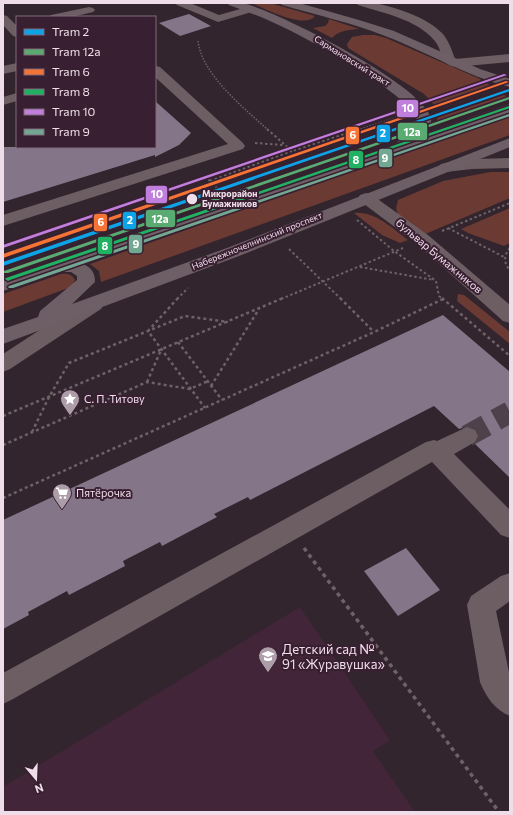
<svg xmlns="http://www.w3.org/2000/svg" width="513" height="815" font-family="Commissioner,sans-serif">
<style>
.built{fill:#422539}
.green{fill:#6a3a33}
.building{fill:#847588}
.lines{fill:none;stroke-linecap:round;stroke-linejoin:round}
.minor-tunnel{stroke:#4e414a;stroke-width:22;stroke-dasharray:22 11;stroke-linecap:butt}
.path-far3{stroke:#6e6268;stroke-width:1.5;stroke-dasharray:1.5 1.5;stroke-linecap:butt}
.path-far2{stroke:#6e6268;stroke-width:2;stroke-dasharray:2.5 2.5;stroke-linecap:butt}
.path-far1{stroke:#6e6268;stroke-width:2.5;stroke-dasharray:3 3;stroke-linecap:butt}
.path{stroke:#6e6268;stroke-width:3.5;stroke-dasharray:4 4;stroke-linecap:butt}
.minor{fill:#6d5e63;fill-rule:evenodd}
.major{fill:#6e5e65;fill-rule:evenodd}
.tram-1-casing{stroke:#381f31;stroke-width:3}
.tram-2-casing{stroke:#381f31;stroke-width:3}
.tram-3-casing{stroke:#381f31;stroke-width:3}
.tram-4-casing{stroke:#381f31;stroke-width:3}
.tram-5-casing{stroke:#381f31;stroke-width:3}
.tram-6-casing{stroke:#381f31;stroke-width:3}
.tram-1{fill:#0ca3e7;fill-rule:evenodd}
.tram-2{fill:#59ab71;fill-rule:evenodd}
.tram-3{fill:#f57335;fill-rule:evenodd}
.tram-4{fill:#20b163;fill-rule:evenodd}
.tram-5{fill:#c07fdc;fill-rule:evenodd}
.tram-6{fill:#72a891;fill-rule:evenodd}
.stop-dot{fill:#efdee9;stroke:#381f31;stroke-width:1.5}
.labels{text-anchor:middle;stroke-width:4;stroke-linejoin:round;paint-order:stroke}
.far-street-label{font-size:9px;fill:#efdee9;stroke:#381f31}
.far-stop-label{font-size:9px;font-weight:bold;fill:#efdee9;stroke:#381f31;text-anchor:start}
.street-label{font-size:11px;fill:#efdee9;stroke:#381f31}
.poi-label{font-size:11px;fill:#efdee9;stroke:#381f31;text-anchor:start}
.near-poi-label{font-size:13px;fill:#efdee9;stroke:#381f31;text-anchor:start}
.line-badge{stroke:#381f31;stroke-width:1.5}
.badge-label{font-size:11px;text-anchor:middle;font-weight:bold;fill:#fff}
</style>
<rect width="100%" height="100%" fill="#32252e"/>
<path class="built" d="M300,607L390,740L373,751L415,812H3V787Z"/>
<path class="green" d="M251,3H270L315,16C305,30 264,8 251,3Z
M329,19L359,29C348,30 340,30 332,38L313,28L325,26L328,23Z
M363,35H375L386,38L478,78L495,88L435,108L432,102L424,94L348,48L347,44L352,37Z
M504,95L510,98L438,123L437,118Z
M510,115V135L101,282L99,271L90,264Z
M490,172H510V198L423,235L398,215L396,208L398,200L443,181Z
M510,208V243L504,246L468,233L461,229Z
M354,213C375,211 392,228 408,240L400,243L382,235Z
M61,274C67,273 72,274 75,280L71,287L3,312V294Z
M458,294L464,295L510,332V344L457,301Z"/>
<path class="building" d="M189,14L211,26L180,36L159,23Z
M155,101L191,133L179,145L155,157V155L3,202V147H155Z
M443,315L510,372V478L475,444L479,437L476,429L468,426L459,429L434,406L250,500L248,497L214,514L217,517L162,546L160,542L123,561L125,566L69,595L67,591L28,612L29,615L3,629V520Z
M406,548L440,590L398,616L364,571Z"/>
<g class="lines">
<path class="minor-tunnel" d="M467,436L510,412"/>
<path class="path-far3" d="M198,41C202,75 244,108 268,130
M436,104L478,90
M358,130L401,116"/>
<path class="path-far2" d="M267,129L292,151L361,129
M255,143L283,145
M205,176L221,192
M206,177L287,148
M210,181L292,151
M357,220L394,251L436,281L439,296L443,299
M448,228L504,257
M442,231L510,203
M510,248C503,256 504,263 510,271
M289,249L341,299
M360,267L434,280
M177,299L188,288
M281,299L403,248"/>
<path class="path-far1" d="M178,298L148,331L205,408
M340,298L374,332
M442,298L510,356
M178,342L222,400
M147,382L161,350
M211,386L259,309
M3,416L283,298
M32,432L49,397L69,363L185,316L228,322
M3,445L147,382L190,389L208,381
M3,498L374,332L443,299"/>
<path class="path" d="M304,548L499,812"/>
<path class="minor" d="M175,3H190L219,15L251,6L255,7L257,9L255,11L218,22L177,5Z
M356,3C362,3 369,2 375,3C397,8 427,17 443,34C449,42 452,50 455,59L510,54V62L455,67C438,63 444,51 434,40C416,19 383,13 358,5Z
M89,7L93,8L95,10L93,12L72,17H49L51,15Z
M3,15L7,16L17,26V37L13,36L3,25Z
M17,63V71L3,74V66Z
M155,66L160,67L243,143L245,146L243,149L3,226V215L228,144L155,77Z
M17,93V101L3,105V97Z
M510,158V168L472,169L446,172L441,170L438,167L441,164C463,158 487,159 510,158Z
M366,193L372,195L428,235L510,305V323L503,321L416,243L360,201L358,198L360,195Z
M94,298L101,299L104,304L101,309L10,369L3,372V354L87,299Z
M467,427L475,430L478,436L475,442L454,454L510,510V538L501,535L432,462L13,699L3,704V673L426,442L434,440L437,441Z
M510,573V601L496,611L510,677V716C495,710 486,697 480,682L467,605L471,596L501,576Z"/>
<path class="major" d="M227,3C233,3 240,2 246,4C280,13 425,86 431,119C432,124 428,129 426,133L510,104V113L83,264C92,268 95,273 95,282L72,304L227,248L510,138V147L239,256L3,344V329L38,317L40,311L77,280V276L71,272H61L3,291V278L200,212L397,143C403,136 417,132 417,121C417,99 310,40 289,30C269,20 249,12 229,5Z
M280,3H299L359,20L394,31L480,69L510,79V87C466,76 427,52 385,36C352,23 317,15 282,5Z"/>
<defs>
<path id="tram-1" d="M509,89H510V91L3,266V262Z"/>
<path id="tram-2" d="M509,97H510V99L8,273H4L3,272L4,271Z"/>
<path id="tram-3" d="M506,81L509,82L3,258V254Z"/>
<path id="tram-4" d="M509,106H510V108L10,280L8,281L5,279L6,278Z"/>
<path id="tram-5" d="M504,74L507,75L3,248V245Z"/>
<path id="tram-6" d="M509,114H510V116L13,288H9L8,287L9,286Z"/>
</defs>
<use href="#tram-1" class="tram-1-casing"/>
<use href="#tram-2" class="tram-2-casing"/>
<use href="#tram-3" class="tram-3-casing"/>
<use href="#tram-4" class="tram-4-casing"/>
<use href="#tram-5" class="tram-5-casing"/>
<use href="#tram-6" class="tram-6-casing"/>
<use href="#tram-1" class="tram-1"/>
<use href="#tram-2" class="tram-2"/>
<use href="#tram-3" class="tram-3"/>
<use href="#tram-4" class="tram-4"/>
<use href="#tram-5" class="tram-5"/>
<use href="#tram-6" class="tram-6"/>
</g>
<defs>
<symbol id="sight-pin" viewBox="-11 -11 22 30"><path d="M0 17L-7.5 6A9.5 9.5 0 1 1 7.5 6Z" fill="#ad9da8" stroke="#381f31"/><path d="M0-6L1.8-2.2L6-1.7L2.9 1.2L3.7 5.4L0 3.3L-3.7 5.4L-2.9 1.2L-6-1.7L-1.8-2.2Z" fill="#fff"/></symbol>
<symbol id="supermarket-pin" viewBox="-11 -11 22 30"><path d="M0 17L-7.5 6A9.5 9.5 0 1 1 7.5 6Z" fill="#ad9da8" stroke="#381f31"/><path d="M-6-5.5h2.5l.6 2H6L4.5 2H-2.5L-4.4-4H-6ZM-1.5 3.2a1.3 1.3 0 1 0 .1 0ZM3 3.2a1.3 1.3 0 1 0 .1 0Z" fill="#fff"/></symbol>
<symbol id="school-pin" viewBox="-11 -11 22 30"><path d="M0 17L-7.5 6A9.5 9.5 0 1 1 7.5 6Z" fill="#ad9da8" stroke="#381f31"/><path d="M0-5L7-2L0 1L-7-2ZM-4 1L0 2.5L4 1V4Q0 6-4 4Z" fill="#fff"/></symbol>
</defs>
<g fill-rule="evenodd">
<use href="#sight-pin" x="59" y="388" width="22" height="30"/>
<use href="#supermarket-pin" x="51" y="482" width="22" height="30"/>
<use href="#school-pin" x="257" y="645" width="22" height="30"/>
</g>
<circle class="stop-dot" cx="192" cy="199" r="6"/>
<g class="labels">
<g class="far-street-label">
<text transform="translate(352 61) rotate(32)" y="3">Сармановский тракт</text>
<text transform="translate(257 241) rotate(-22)" y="3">Набережночелнинский проспект</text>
</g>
<g class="far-stop-label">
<text x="202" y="197">Микрорайон<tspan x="202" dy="10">Бумажников</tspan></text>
</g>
<g class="street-label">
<text transform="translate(439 256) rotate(40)" y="4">бульвар Бумажников</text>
</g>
<g class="poi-label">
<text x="84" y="403">С. П. Титову</text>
<text x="76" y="497">Пятёрочка</text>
</g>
<g class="near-poi-label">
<text x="282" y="654">Детский сад №<tspan x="282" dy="15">91 «Журавушка»</tspan></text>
</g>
</g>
<g class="line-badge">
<rect x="396" y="99" width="23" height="19" rx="4" fill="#c07fdc"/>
<rect x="397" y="122" width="31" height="19" rx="4" fill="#59ab71"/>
<rect x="376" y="124" width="15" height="19" rx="4" fill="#0ca3e7"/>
<rect x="345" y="126" width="15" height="19" rx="4" fill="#f57335"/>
<rect x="378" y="148" width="15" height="20" rx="4" fill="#72a891"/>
<rect x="348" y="150" width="16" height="19" rx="4" fill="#20b163"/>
<rect x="145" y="185" width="23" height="19" rx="4" fill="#c07fdc"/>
<rect x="145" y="209" width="31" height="19" rx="4" fill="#59ab71"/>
<rect x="122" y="211" width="15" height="19" rx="4" fill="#0ca3e7"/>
<rect x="93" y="213" width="15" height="19" rx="4" fill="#f57335"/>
<rect x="128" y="234" width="15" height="20" rx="4" fill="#72a891"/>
<rect x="97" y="236" width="16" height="19" rx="4" fill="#20b163"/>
</g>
<g class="badge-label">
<text x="408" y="112">10</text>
<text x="412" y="136">12а</text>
<text x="383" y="137">2</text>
<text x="353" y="139">6</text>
<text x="385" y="162">9</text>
<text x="356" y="164">8</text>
<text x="157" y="198">10</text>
<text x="160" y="223">12а</text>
<text x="130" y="224">2</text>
<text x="101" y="226">6</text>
<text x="136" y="248">9</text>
<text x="105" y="250">8</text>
</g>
<rect width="513" height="815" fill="none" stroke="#efdee9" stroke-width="8"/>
<rect x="16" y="16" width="140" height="132" fill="#381f31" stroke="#816b7b"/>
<rect x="24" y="29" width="20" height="6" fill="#0ca3e7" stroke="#816b7b"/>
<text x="52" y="36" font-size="12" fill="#efdee9">Tram 2</text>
<rect x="24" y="49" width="20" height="6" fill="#59ab71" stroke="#816b7b"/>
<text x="52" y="56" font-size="12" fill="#efdee9">Tram 12а</text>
<rect x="24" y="69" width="20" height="6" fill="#f57335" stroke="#816b7b"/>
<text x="52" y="76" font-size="12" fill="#efdee9">Tram 6</text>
<rect x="24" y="89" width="20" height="6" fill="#20b163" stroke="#816b7b"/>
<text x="52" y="96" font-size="12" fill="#efdee9">Tram 8</text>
<rect x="24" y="109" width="20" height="6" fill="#c07fdc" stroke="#816b7b"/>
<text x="52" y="116" font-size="12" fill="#efdee9">Tram 10</text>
<rect x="24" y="129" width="20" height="6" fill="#72a891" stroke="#816b7b"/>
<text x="52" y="136" font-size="12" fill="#efdee9">Tram 9</text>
<g transform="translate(36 779) rotate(161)" stroke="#381f31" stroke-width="3" paint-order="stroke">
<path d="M0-3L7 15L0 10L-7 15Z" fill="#efdee9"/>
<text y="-6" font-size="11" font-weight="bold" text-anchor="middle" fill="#efdee9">N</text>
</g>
</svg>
